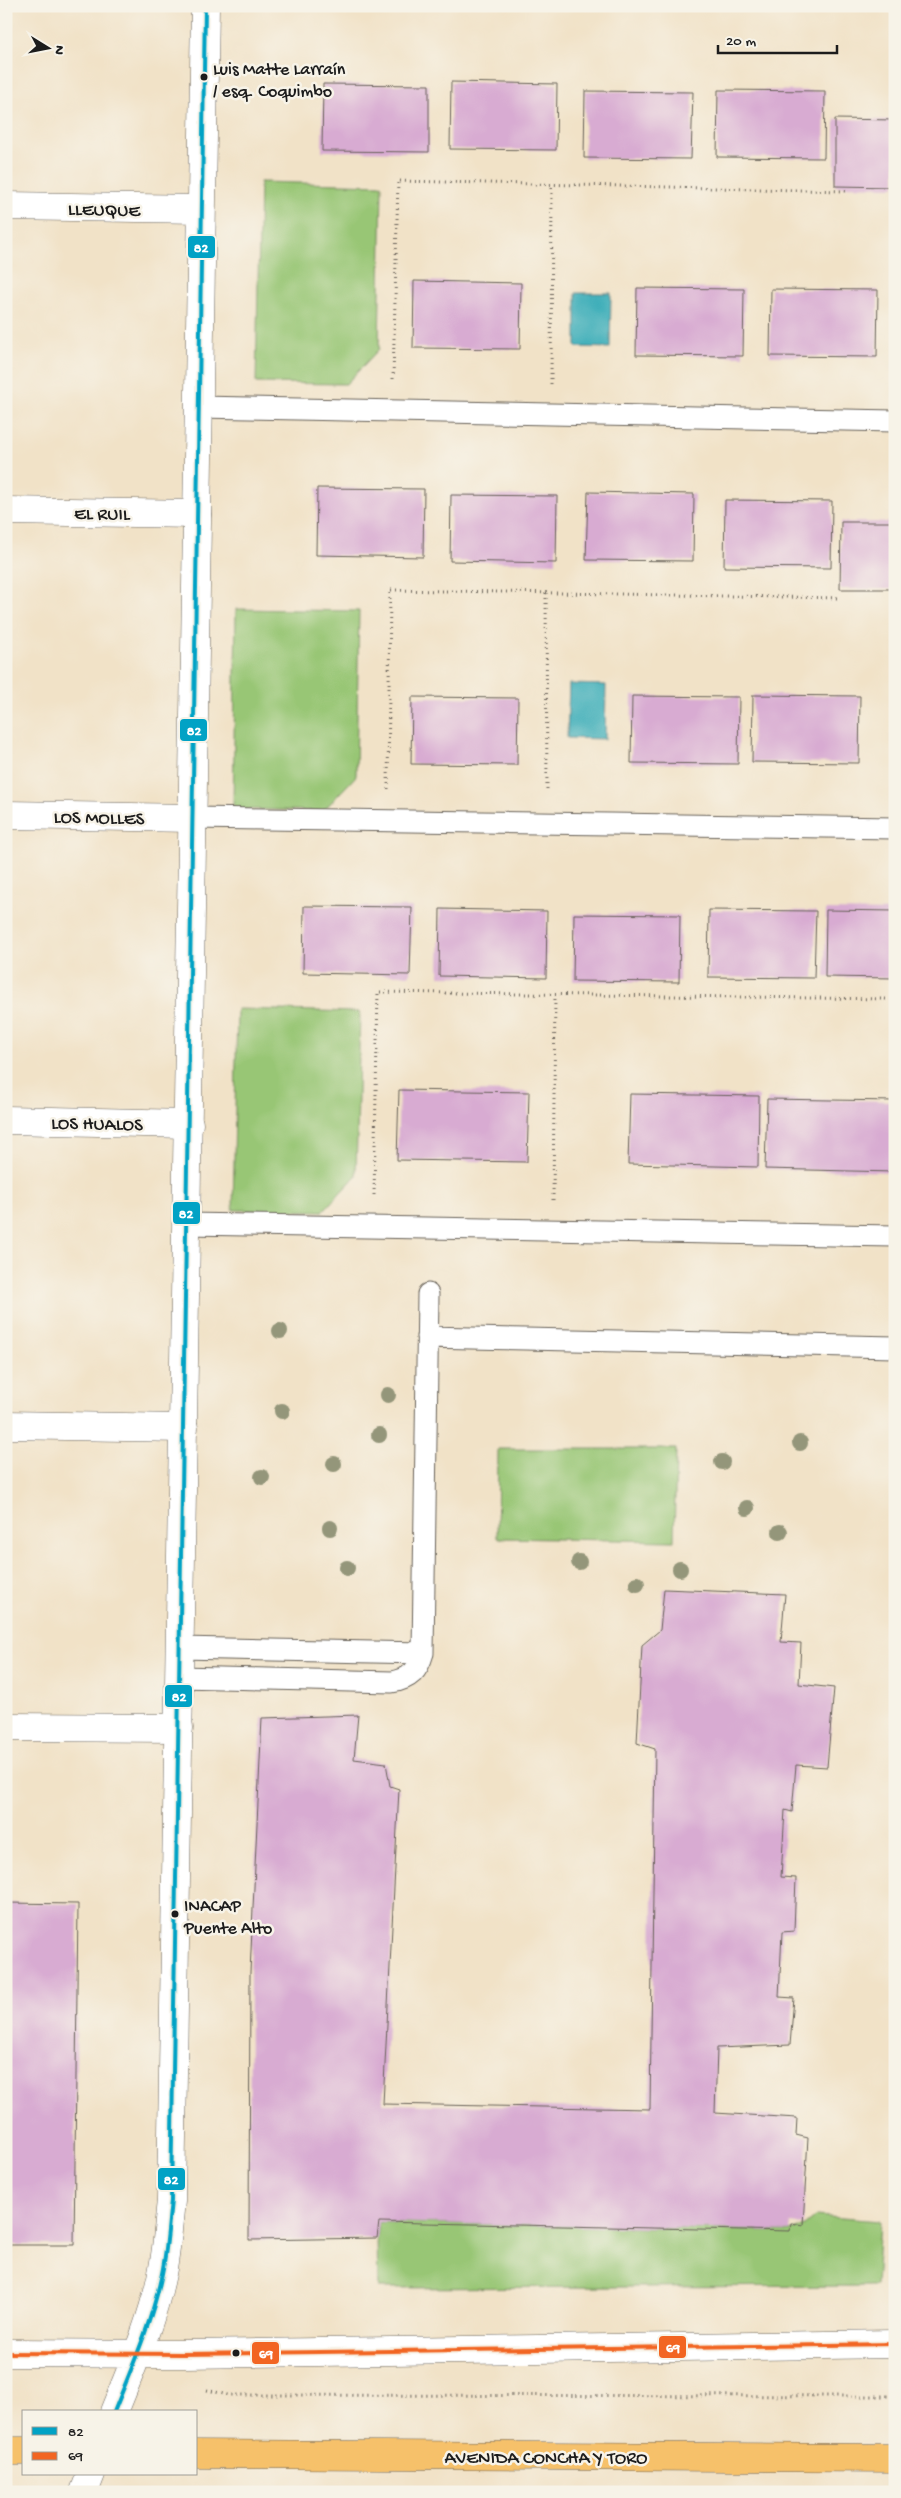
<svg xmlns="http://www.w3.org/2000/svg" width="901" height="2498" font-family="'Gochi Hand',sans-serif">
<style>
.green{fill:#98c674;stroke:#5a7148}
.water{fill:#3eaeb9;stroke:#2d656a}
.building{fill:#d8abd2}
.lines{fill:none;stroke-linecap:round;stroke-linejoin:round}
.service-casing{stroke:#676158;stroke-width:23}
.minor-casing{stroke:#676158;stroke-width:29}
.tertiary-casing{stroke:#676158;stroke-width:29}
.primary-casing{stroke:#676158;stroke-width:29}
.path{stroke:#676158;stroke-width:3;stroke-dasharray:1 4;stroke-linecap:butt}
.service{stroke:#fff;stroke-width:21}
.minor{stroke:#fff;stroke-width:28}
.tertiary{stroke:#fff;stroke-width:28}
.primary{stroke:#f6c16b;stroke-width:28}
.bus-1-casing{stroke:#f7f3e8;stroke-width:8}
.bus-2-casing{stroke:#f7f3e8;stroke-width:8}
.bus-1{stroke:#01a2c5;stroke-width:4}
.bus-2{stroke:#f26522;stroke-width:4}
.tree{fill:#94967a}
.bus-dot{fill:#1c1c1c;stroke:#f7f3e8;stroke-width:2}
.labels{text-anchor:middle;stroke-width:5;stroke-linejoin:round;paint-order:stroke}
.bus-label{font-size:18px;fill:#1c1c1c;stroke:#f7f3e8;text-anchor:start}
.street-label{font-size:19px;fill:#1c1c1c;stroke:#f7f3e8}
.line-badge{stroke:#f7f3e8;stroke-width:2}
.badge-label{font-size:14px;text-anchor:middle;font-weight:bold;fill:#fff}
</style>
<rect width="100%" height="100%" fill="#f7f3e8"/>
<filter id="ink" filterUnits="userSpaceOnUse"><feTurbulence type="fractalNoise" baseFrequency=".02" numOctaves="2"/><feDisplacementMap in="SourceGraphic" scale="10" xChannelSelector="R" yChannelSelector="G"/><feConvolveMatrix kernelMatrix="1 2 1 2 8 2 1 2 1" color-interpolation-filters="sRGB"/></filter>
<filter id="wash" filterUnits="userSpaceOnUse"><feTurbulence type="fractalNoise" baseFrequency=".0096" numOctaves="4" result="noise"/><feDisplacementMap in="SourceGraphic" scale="20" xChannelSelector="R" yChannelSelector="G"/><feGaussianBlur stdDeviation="1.12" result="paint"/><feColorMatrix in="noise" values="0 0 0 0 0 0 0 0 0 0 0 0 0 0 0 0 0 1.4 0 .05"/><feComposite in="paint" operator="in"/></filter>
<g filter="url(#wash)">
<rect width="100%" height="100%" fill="#f1e2c7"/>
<path class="green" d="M260,182L382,185L379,349L346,384L256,383Z
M236,609L359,611L356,776L323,811L233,809Z
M237,1009L360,1012L356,1176L323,1211L233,1210Z
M498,1449H676L674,1541L497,1538Z
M816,2216L880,2221L876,2286L378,2288L377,2238L379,2222L790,2231L804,2226Z"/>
<path class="water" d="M576,293H611L610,348L576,347Z
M569,684L606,685L605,739L567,738Z"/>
<g id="blocks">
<path class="building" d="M451,82L557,84L556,150L450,149Z
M323,84L429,85V152L322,151Z
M718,90L825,91L824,158L717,157Z
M585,91L693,92L691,159L584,158Z
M835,119L895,120V187L835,186Z
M414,281L521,283L520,349L413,348Z
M637,288L744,289L743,356L636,355Z
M771,289L878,290L877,357L770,356Z
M317,488L424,489L423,557L316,555Z
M588,492L694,494L693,561L586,560Z
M451,495L557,496L556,563L450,561Z
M725,500L832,501L831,568L724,567Z
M841,522H895V589H840Z
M753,695L860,696L859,763L752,762Z
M632,696L739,697L738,764L631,763Z
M412,697L518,698L517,765L411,764Z
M304,906L412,907L410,975L303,973Z
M440,909L547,911L546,978L439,976Z
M709,910L816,911L814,978L708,977Z
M826,910L895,911V978L825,977Z
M574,914L680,915L679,982L573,981Z
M399,1090L529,1092L527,1162L397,1160Z
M630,1094L759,1096L758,1167L628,1164Z
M767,1099L895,1101V1172L765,1169Z
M664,1589L785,1594L781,1642L801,1643L799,1684L834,1688L827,1767L796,1765L792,1812L785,1810L781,1877L796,1878L794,1931L782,1932L779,1997L794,1998L790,2045L717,2048L715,2113L797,2118L796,2135L808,2138L803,2225L791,2223L790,2231L379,2222L377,2238L249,2240L250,1972L262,1718L358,1715L354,1759L386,1763L390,1786L399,1789L383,2104L650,2109L655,1749L637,1743L642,1645L660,1630Z
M6,1903L78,1904L74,2245H6Z"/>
</g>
</g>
<g filter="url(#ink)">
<use href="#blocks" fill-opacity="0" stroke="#676158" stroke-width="1"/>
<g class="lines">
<defs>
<path id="service" d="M199,407L895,421
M193,818L895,828
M187,1224L895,1236
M427,1337L895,1347
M181,1648L423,1653
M180,1677L392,1682C410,1679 418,1671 423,1653L428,1294"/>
<path id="minor" d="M6,206L201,209
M6,511L197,514
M6,815L193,818
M6,1120L189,1124
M6,1425L184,1428
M6,1727L179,1728"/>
<path id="tertiary" d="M6,2353L183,2354L895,2344
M114,2412C132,2367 151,2324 161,2278C167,2253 168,2226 171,2201L205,6
M84,2492L91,2474"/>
<path id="primary" d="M6,2451H24
M196,2454L895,2458"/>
</defs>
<use href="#service" class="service-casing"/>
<use href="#minor" class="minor-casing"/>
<use href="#tertiary" class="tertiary-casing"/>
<use href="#primary" class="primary-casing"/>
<path class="path" d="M393,379L398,181L846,191
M551,384L552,185
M546,593L547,793
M388,789L390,590L840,598
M374,1195L378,992L887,999
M553,1200L555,995
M207,2390L228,2395L895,2396"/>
<use href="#service" class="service"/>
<use href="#minor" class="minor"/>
<use href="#tertiary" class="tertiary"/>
<use href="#primary" class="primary"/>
<defs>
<path id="bus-1" d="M114,2412C132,2367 151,2324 161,2278C167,2253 168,2226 171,2201L205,6"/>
<path id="bus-2" d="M6,2353L183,2354L895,2344"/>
</defs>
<use href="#bus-1" class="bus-1-casing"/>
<use href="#bus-2" class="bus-2-casing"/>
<use href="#bus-1" class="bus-1"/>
<use href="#bus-2" class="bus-2"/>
</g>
<g class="tree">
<circle cx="280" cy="1331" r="8"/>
<circle cx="388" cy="1395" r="8"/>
<circle cx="282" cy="1411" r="8"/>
<circle cx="379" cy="1435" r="8"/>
<circle cx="800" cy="1443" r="8"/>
<circle cx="722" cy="1462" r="8"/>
<circle cx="334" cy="1464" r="8"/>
<circle cx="262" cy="1477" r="8"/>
<circle cx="747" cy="1508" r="8"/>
<circle cx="330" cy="1528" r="8"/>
<circle cx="780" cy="1532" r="8"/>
<circle cx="579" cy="1562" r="8"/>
<circle cx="347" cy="1568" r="8"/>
<circle cx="680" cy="1569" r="8"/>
<circle cx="637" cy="1584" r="8"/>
</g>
</g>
<g class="bus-dot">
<circle cx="204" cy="77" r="4.5"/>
<circle cx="175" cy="1914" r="4.5"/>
<circle cx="236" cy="2353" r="4.5"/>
</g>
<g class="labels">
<g class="bus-label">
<text x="213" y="74">Luis Matte Larraín<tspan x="213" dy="22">/ esq. Coquimbo</tspan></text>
<text x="184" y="1911">INACAP<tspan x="184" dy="22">Puente Alto</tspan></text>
</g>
<g class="street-label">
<text transform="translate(104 208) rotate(1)" y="7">LLEUQUE</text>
<text transform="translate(102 512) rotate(1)" y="7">EL RUIL</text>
<text transform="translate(99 816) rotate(1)" y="7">LOS MOLLES</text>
<text transform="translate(97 1122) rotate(1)" y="7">LOS HUALOS</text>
<text x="546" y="2463">AVENIDA CONCHA Y TORO</text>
</g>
</g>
<g class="line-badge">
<rect x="187" y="235" width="29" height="24" rx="5" fill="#01a2c5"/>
<rect x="179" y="718" width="29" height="24" rx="5" fill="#01a2c5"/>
<rect x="172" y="1201" width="29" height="24" rx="5" fill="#01a2c5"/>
<rect x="164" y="1684" width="29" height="24" rx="5" fill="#01a2c5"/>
<rect x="157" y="2167" width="29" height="24" rx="5" fill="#01a2c5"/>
<rect x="658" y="2335" width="29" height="24" rx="5" fill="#f26522"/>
<rect x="251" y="2341" width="29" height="24" rx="5" fill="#f26522"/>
</g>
<g class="badge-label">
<text x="201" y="252">82</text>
<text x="194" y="735">82</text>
<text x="186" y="1218">82</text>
<text x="179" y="1701">82</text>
<text x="171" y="2184">82</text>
<text x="673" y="2352">69</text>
<text x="266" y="2358">69</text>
</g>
<rect width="901" height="2498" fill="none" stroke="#f7f3e8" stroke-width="25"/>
<rect x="22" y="2410" width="175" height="65" fill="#f7f3e8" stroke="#9f9d96"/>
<rect x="32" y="2427" width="25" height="8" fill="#01a2c5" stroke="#9f9d96"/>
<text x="68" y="2436" font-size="15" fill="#1c1c1c">82</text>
<rect x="32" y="2452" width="25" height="8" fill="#f26522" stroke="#9f9d96"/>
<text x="68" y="2460" font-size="15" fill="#1c1c1c">69</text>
<g transform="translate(48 48) rotate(100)" stroke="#f7f3e8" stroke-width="4" paint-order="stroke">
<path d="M0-4L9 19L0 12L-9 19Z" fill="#1c1c1c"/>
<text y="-8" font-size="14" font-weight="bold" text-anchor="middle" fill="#1c1c1c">N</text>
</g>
<path d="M718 45v8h119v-8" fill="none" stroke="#1c1c1c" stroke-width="2.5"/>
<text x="726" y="45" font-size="15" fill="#1c1c1c" stroke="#f7f3e8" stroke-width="4" paint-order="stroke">20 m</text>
</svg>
